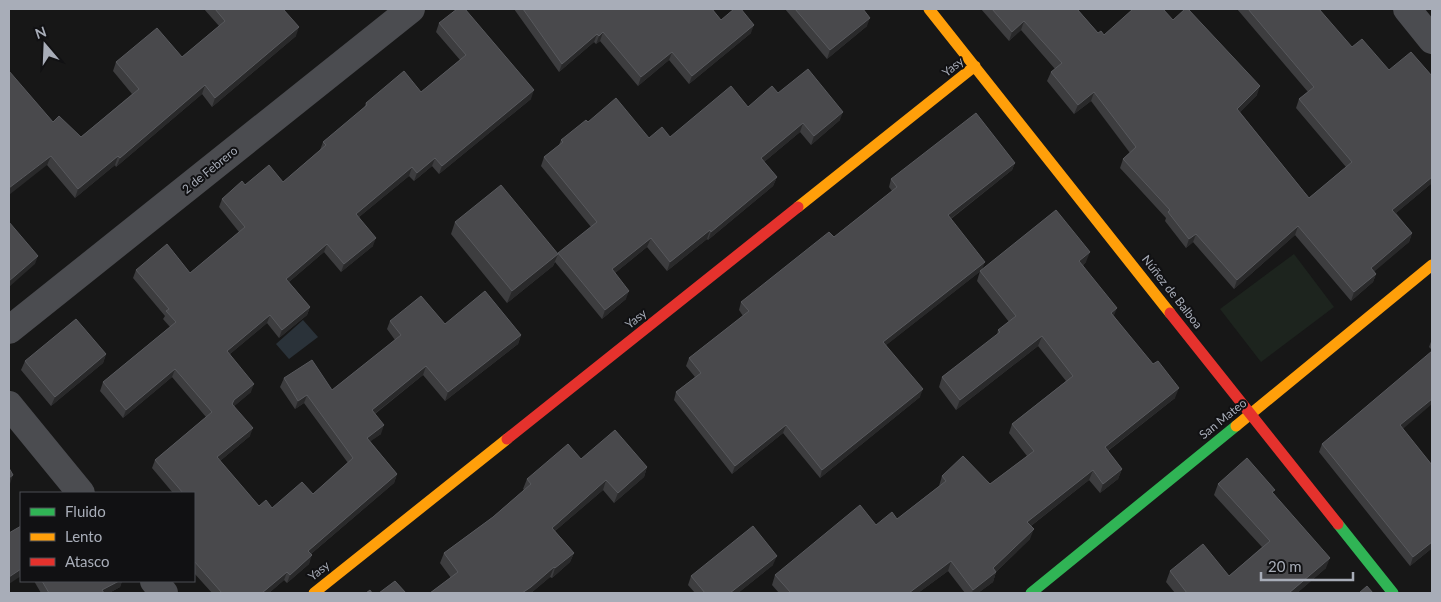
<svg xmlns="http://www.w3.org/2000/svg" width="1441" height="602" font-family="Lato,sans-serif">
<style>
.green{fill:#1d241e}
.water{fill:#2a3239}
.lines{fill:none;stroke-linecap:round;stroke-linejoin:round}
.street{stroke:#4b4c50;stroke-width:28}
.fast{stroke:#30b455;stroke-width:11}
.slow{stroke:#ff9f0a;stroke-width:11}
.jam{stroke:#e5322d;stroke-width:11}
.wall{fill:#3d3d3f}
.shaded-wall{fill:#29292a}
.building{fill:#49494c;stroke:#58595d}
.labels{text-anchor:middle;stroke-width:4;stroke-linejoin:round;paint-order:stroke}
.street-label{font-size:12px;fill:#a8adb8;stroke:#111113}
</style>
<rect width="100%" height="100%" fill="#171717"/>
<path class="green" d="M1294,254L1334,307L1261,362L1220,309Z"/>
<path class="water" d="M303,320L318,337L289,359L276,344Z"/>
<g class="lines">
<path class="street" d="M1407,9L1432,40
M9,330L411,9
M9,405L81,493
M154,581L164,593"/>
<path class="fast" d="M1338,524L1393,593
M1031,593L1236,426"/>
<path class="slow" d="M929,9L1170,313
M798,207L975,66
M1236,426L1432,265
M314,593L507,439"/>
<path class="jam" d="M1170,313L1338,524
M507,439L798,207"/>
</g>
<path class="wall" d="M204,9H283L296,36L212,107L202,94L116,167L115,165L75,198L47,165L53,122L81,137L132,94L113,71L116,62L182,57L219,26Z
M514,9H712L721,20L751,33L689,84L669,60L638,86L600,41L596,44L594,42L559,72Z
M785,9H863L867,26L827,59Z
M981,9H1077L1098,33L1104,35L1173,20L1257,95L1240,112L1309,198L1346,167L1296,108L1299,99L1308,92L1237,9H1319L1432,183L1396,213L1412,233L1409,242L1374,271L1376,274L1373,282L1351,301L1295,235L1234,289L1193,242L1186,248L1165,221L1166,218L1120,168L1123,159L1130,153L1091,101L1074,114L1047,81L1051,72L1055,69L1021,30L1009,41Z
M439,23L531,99L439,174L432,166L414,181L409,176L359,217L373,246L341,272L324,252L289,282L310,307L307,315L279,338L267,323L230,354L251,392L234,406L250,436L220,461L259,506L272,508L313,494L348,463L304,403L295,409L280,387L284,378L332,390L395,340L387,329L390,321L445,324L521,335L518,344L445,401L423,375L375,414L381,434L370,441L397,474L394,483L311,554L309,564L287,583L284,580L269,593H212L194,573V493H173L152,468L155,460L206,417L172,377L123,418L100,391L103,382L170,327L163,319L165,316L133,278L136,270L190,273L239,232L219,207L222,199L245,185L283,182L320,150L323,142L364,108L366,103L421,92L460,60L436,32Z
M778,93L840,120L811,145L800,132L764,162L777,177L773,186L708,240L707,239L667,271L647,247L615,273L626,299L602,319L555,262L553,266L507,303L451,234L455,222L558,254L591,227L541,166L544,157L559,145L561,140L588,122L649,138L670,137L748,107Z
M1015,163L1012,170L951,219L982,270L886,345L920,397L820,478L783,433L732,474L674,400L676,392L695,377L686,366L689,358L743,316L739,310L741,302L834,237L892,191L889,187L891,179Z
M1086,262L1083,265L1114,316L1175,398L1108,451L1122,469L1118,479L1100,493L1089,480L1031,526L1030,539L996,572L993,582L978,593H965L948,571L918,593H779L772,585L775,575L876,525L897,519L939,486L942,476L990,484L1027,456L1009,433L1012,424L1066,381L1038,346L956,410L939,387L942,377L997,335L998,330L1009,322L977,281L980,271Z
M1432,339V350L1429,347Z
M106,354L103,363L51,406L21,370L25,361Z
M1402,429L1432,465V550L1431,549L1410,566L1319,452L1322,444Z
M581,459L647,467L644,477L614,503L603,490L555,531L574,553L570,562L552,578L550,577L531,593H430L451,578L440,563L444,553L493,517L524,490L523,489L527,479Z
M1218,484L1274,494L1326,568L1297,593H1175L1166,582L1170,571L1229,576L1262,547L1214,495Z
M773,565L738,593H695L688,585L691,576Z
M34,581H122L120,587L109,593H41Z"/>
<path class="shaded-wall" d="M870,18L867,26L827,59L830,50Z
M1024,21L1021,30L1009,41L1012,32Z
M754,25L751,33L689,84L692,76Z
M299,27L296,36L212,107L215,98Z
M603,32L600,41L596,44L599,36Z
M597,34L594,42L559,72L562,64Z
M672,52L669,60L638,86L641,77Z
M205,85L202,94L116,167L120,158Z
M1260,86L1257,95L1234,118L1237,109Z
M534,90L531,99L439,174L442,166Z
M1094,92L1091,101L1074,114L1078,105Z
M843,112L840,120L811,145L814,136Z
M803,123L800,132L758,167L761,158Z
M51,156L47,165L9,195V188Z
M118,156L115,165L75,198L78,189Z
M435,158L432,166L414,181L417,173Z
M1015,163L1012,170L945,223L948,215Z
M412,167L409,176L353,222L356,214Z
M777,177L773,186L708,240L711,232Z
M1432,177V183L1389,219L1392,210Z
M1298,226L1295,235L1234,289L1237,280Z
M710,230L707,239L667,271L670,262Z
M1412,233L1409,242L1368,277L1371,268Z
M1196,234L1193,242L1186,248L1189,239Z
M376,238L373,246L341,272L344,264Z
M651,238L647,247L609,278L612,269Z
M327,244L324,252L283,287L286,279Z
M1090,252L1086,262L1076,270L1079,261Z
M558,254L553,266L507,303L512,291Z
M38,256L35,264L9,287V281Z
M985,262L982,270L880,350L883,342Z
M1376,274L1373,282L1351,301L1354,292Z
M629,291L626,299L602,319L605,310Z
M310,307L307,315L279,338L282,330Z
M1117,308L1113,318L1111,313Z
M270,315L267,323L224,359L227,351Z
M521,335L518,344L445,401L448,392Z
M1042,336L1038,346L956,410L960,400Z
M106,354L103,363L51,406L55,397Z
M426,366L423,375L369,418L372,410Z
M175,369L172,377L123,418L126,410Z
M254,384L251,392L231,409L234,400Z
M1179,388L1175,398L1101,456L1105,447Z
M923,389L920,397L820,478L822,470Z
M307,395L304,403L295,409L298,401Z
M1432,399V404L1397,434L1400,425Z
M384,425L381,434L364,446L367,438Z
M786,425L783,433L732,474L735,466Z
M253,428L250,436L214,466L217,457Z
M647,467L644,477L614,503L618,493Z
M1122,469L1118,479L1100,493L1103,484Z
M1093,470L1089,480L1023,532L1027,522Z
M397,474L394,483L305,559L308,551Z
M13,475L10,484L9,485V478Z
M606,480L603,490L548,537L552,528Z
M1034,529L1030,539L995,573L996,572L993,582L978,593H972L973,590L993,568Z
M1432,542L1431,549L1410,566L1413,557Z
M574,553L570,562L552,578L555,568Z
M312,555L309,564L287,583L290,575Z
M777,556L773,565L738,593H730Z
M1330,558L1326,568L1297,593H1289Z
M951,561L948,571L918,593H909Z
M554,567L550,577L531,593H522Z
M21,569V576L9,584V577Z
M287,572L284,580L269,593H262Z
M119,581H122L120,587L109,593H101L102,590Z"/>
<path class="building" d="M215,9H283L299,27L215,98L205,85L120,158L118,156L78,189L51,156L9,188V71L53,122L59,116L81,137L139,89L116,62L157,28L182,57L225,21Z
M457,9H465L534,90L442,166L435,158L417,173L412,167L356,214L376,238L344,264L327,244L286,279L310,307L282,330L270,315L227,351L254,384L234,400L232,404L253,428L217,457L259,506L266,500L272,508L302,482L313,494L353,458L307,395L298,401L284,378L312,360L332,390L401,335L390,321L421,296L445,324L485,291L521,335L448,392L426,366L372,410L384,425L367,438L397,474L308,551L312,555L290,575L287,572L262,593H221H222L194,561V493H183L155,460L212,412L175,369L126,410L103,382L176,322L166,311L169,309L136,270L167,244L190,273L245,227L222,199L242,181L245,185L269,165L283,182L326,145L323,142L367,105L366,103L404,71L421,92L466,55L439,23Z
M523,9H712L721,20L734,9H741L754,25L692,76L672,52L641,77L603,32L599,36L597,34L562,64Z
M795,9H863L870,18L830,50Z
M992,9H1077L1098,33L1101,31L1104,35L1133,9H1163L1173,20L1185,9H1188L1260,86L1237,109L1309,198L1352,162L1299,99L1314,87L1248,9H1319L1352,47L1362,39L1389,70L1411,52L1432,76V177L1392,210L1412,233L1371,268L1376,274L1354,292L1298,226L1237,280L1196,234L1189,239L1168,212L1170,210L1123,159L1136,147L1094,92L1078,105L1051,72L1062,63L1024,21L1012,32Z
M808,69L843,112L814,136L803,123L761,158L777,177L711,232L710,230L670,262L651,238L612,269L629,291L605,310L558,253L597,222L544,157L563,142L561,140L586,120L588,122L616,98L649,138L662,127L670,137L731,86L748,107L772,86L778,93Z
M976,113L1015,163L948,215L985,262L883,342L923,389L822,470L786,425L735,466L676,392L701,373L689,358L749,311L741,302L829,232L834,237L897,187L891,179Z
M501,185L558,254L512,291L455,222Z
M1056,210L1090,252L1079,261L1117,308L1111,313L1153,364L1158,361L1179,388L1105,447L1122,469L1103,484L1093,470L1027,522L1034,529L993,568L996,572L973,590L951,561L909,593H791L775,575L860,505L876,525L892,512L897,519L946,481L942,476L963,456L990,484L1034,451L1012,424L1073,376L1042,336L960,400L942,377L1000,332L998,330L1016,316L980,271Z
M9,222L38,256L9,281Z
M76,319L106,354L55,397L25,361Z
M1432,351V399L1400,425L1432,465V542L1413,557L1322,444Z
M615,430L647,467L618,493L606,480L552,528L574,553L555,568L554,567L531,587L522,593H430L458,572L444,553L493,517L531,484L527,479L568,444L581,459Z
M1247,458L1275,490L1272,492L1330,558L1289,593H1187L1170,571L1203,544L1229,576L1270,541L1218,484Z
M9,468L13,475L9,478Z
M21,526V569L9,577V533Z
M753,526L777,556L730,593H705L691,576Z
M42,581H119L102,590L104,593H49Z
M395,581L406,593H379Z
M1367,586L1373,593H1359Z
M370,590L372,593H366Z"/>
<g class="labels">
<g class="street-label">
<text transform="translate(953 67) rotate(-39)" y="4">Yasy</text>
<text transform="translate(210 170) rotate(-39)" y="4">2 de Febrero</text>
<text transform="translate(1172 292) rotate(52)" y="4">Núñez de Balboa</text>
<text transform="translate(636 319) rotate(-39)" y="4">Yasy</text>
<text transform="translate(1223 419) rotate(-39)" y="4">San Mateo</text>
<text transform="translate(319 571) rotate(-39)" y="4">Yasy</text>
</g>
</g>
<rect width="1441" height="602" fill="none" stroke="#a8adb8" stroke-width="20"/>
<rect x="20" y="492" width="175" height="90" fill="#111113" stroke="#4d4f55"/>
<rect x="30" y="508" width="25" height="8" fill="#30b455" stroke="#4d4f55"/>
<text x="65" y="517" font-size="15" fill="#a8adb8">Fluido</text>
<rect x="30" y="533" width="25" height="8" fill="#ff9f0a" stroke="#4d4f55"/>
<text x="65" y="542" font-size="15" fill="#a8adb8">Lento</text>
<rect x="30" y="558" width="25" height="8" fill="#e5322d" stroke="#4d4f55"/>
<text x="65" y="567" font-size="15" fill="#a8adb8">Atasco</text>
<g transform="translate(45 45) rotate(341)" stroke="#111113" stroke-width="4" paint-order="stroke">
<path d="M0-4L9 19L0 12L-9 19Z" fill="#a8adb8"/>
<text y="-8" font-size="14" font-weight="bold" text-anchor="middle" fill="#a8adb8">N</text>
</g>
<path d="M1261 572v8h92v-8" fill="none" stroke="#a8adb8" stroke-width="2.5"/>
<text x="1268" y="572" font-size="15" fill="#a8adb8" stroke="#111113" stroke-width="4" paint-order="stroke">20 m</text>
</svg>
